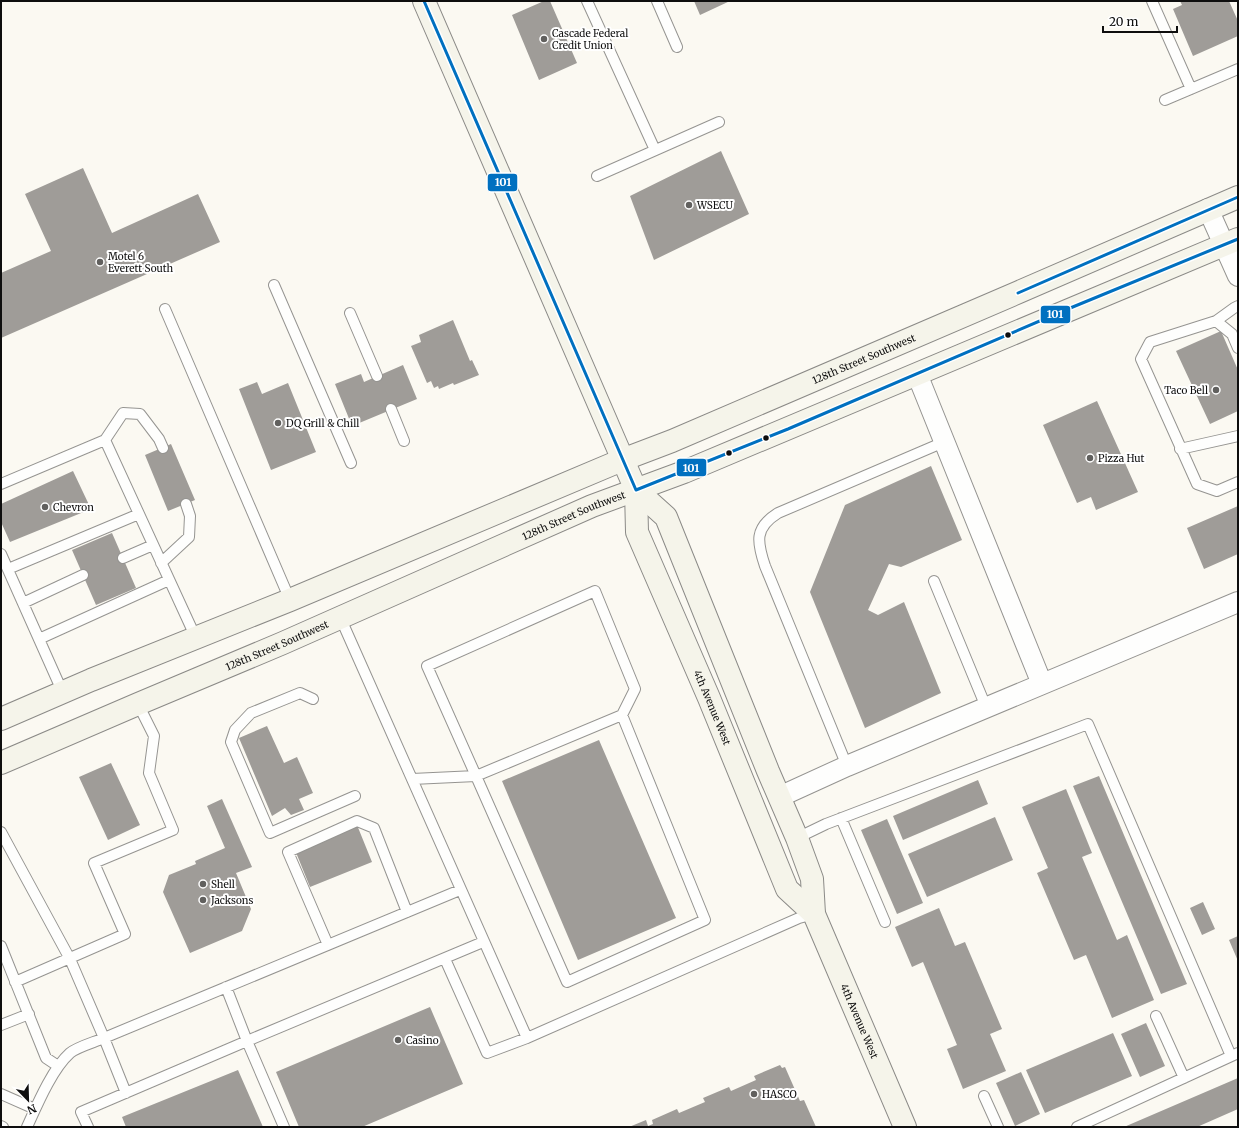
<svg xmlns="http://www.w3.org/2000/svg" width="1239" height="1128" font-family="Merriweather,serif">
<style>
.building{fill:#9f9c98}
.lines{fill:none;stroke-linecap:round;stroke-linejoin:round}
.lane-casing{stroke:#959491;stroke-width:12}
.street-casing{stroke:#959491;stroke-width:22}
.secondary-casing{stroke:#8b8a87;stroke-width:24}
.lane{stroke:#fefefd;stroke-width:10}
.street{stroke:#fefefd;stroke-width:20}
.secondary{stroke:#f5f4ea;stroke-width:22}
.bus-1-casing{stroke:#fff;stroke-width:6}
.bus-1{stroke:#0070c0;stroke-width:3}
.poi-dot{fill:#61605e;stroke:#fff;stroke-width:1.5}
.bus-dot{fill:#0e0e0e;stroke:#fff;stroke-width:1.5}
.labels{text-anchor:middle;stroke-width:4;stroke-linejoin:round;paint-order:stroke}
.poi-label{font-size:10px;fill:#0e0e0e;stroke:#fff;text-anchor:start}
.street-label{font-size:10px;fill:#0e0e0e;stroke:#fff}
.line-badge{stroke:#fff;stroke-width:1.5}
.badge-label{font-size:11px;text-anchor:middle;font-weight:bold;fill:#fff}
</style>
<rect width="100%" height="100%" fill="#fbf9f2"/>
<path class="building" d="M544,1H550L577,63L539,80L512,15Z
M694,1H730L700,15Z
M1180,1H1229L1238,21V36L1193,56L1173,9L1182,5Z
M721,151L749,214L654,260L630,196Z
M83,168L112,233L198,194L220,242L1,338V273L51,251L25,194Z
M453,320L470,361L472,360L479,375L454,385L453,383L439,389L438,386L434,388L431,381L427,383L411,346L421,342L419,335Z
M1221,331L1238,370V411L1210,424L1176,351Z
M403,365L417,399L352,426L335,384L361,374L364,382Z
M257,382L262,394L288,383L316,452L271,470L239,389Z
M1097,401L1138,492L1096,510L1091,497L1077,503L1043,425Z
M171,444L195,500L168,511L145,455Z
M931,466L962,540L901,567L889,564L868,610L878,615L904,602L941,693L865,728L810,592L845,505Z
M73,471L91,509L10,542L1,522V504Z
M1238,506V554L1204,569L1187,528Z
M112,533L136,588L96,605L72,550Z
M267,726L284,763L297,757L313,793L299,799L304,810L291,815L285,808L272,816L239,738Z
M599,740L676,918L578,960L502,781Z
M111,763L140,825L108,840L79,777Z
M1099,776L1187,984L1161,994L1073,786Z
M978,780L988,804L903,840L893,816Z
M1066,789L1092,853L1082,857L1117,940L1127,935L1154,1000L1112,1018L1086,955L1074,960L1037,873L1048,868L1022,807Z
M222,799L252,867L236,873L251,909L242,931L190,953L163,892L169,875L196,864L195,861L225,848L207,806Z
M995,817L1013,860L927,897L908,854Z
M887,819L923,903L897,914L861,830Z
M357,825L372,862L310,887L295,850Z
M1203,902L1215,929L1202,935L1190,908Z
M939,908L955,946L965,942L1002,1029L990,1034L1006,1071L963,1089L947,1049L957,1045L923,962L912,967L895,927Z
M1238,936V961L1229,940Z
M430,1007L463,1084L362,1127H299L276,1072Z
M1146,1023L1165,1066L1140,1077L1121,1034Z
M1113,1033L1132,1076L1045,1113L1026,1070Z
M780,1065L782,1068L785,1067L800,1101L804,1100L816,1127H629L646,1120L648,1126L653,1124L652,1120L677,1109L679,1113L705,1102L703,1098L729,1087L731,1091L756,1080L754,1076Z
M238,1070L263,1127H126L122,1117Z
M1021,1072L1040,1114L1015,1126L996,1083Z
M1238,1078V1109L1197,1127H1124Z"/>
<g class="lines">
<defs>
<path id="lane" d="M587,1L655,150
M657,1L677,47
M1152,1L1191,89
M1165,100L1238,69
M597,176L719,122
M274,285L351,463
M1238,306L1234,308L1216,321L1150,342L1141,359L1197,484L1217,491L1238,482
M165,309L290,600
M350,313L377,376
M1216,321L1232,334L1238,348
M391,409L404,441
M105,440L123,413L140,414L159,439L163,448
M1180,449L1238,436
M1,484L105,440L196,638
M1,554L63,693
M123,558L153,545
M161,563L189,537L190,516L186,504
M8,569L139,514
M934,581L986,707
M23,603L83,575
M340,617L527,1038L799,918L814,914
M39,639L169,580
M313,699L300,693L251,713L235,730L231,742L270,833L355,796
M847,766L765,566C757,542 754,528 778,513L944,442
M412,779L476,776L427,666L595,591L635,689L622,715L476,776L567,982L705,920L622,715
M841,818L885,922
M1,832L70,959L104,1038L460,890
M797,838L826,824L1088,724L1231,1056
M328,945L288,852L357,821L374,828L407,912
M1,946L46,1058L58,1066
M445,959L487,1053L527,1038
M15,982L125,934L94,863L173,830L149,773L154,736L138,704
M1156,1016L1184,1078
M1,1025L29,1014
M1,1094L35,1109
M984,1096L998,1127
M1,1126L3,1127
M27,1127C37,1105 52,1069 70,1053C77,1047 95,1042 104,1038L126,1093
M88,1127L81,1112L247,1041L226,987
M284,1127L247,1041L483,942
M1077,1127L1238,1053"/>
<path id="street" d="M1208,209L1238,276
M917,374L1042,684
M779,797L847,766L1238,602"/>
<g id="secondary">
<path id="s1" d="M424,1L636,490L666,517L768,771L797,838L812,879L814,914L905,1127"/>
<path id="s2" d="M636,490L637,532L709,698L787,889L814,914"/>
<path id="s3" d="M1,719L91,680L290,600L622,460L672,441L1019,292L1238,197"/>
<path id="s4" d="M1,763L138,704L283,643L592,506L684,472L1238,239"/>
</g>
</defs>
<use href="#lane" class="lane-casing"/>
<use href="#street" class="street-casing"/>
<use href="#secondary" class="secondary-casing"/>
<use href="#lane" class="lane"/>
<use href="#street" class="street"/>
<use href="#secondary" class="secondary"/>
<defs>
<path id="bus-1" d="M424,1L636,490L788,429L1063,311L1238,239
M1018,293L1238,197"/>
</defs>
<use href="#bus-1" class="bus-1-casing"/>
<use href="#bus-1" class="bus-1"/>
</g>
<g class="poi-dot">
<circle cx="544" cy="39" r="4"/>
<circle cx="689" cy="205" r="4"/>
<circle cx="100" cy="262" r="4"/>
<circle cx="1216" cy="390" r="4"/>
<circle cx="278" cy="423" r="4"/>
<circle cx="1090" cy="458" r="4"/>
<circle cx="45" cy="507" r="4"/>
<circle cx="203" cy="884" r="4"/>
<circle cx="203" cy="900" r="4"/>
<circle cx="398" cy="1040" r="4"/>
<circle cx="754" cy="1094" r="4"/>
</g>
<g class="bus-dot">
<circle cx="1008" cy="335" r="3.5"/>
<circle cx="766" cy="438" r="3.5"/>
<circle cx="729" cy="453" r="3.5"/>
</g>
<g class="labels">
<g class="poi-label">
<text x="552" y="37">Cascade Federal<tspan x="552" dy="12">Credit Union</tspan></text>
<text x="697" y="209">WSECU</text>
<text x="108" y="260">Motel 6<tspan x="108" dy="12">Everett South</tspan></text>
<text x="1208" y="394" text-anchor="end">Taco Bell</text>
<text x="286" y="427">DQ Grill &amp; Chill</text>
<text x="1098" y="462">Pizza Hut</text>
<text x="53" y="511">Chevron</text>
<text x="211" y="888">Shell</text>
<text x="211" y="904">Jacksons</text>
<text x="406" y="1044">Casino</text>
<text x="762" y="1098">HASCO</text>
</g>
<g class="street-label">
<text dy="4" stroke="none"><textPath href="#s3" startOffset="935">128th Street Southwest</textPath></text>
<text dy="4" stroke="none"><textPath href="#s4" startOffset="624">128th Street Southwest</textPath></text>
<text dy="4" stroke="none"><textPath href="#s4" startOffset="300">128th Street Southwest</textPath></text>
<text dy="4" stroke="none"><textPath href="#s2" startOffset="233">4th Avenue West</textPath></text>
<text dy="4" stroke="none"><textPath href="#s1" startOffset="1115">4th Avenue West</textPath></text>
</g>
</g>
<g class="line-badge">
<rect x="487" y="173" width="31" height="19" rx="4" fill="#0070c0"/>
<rect x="1040" y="305" width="31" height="19" rx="4" fill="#0070c0"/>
<rect x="676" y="458" width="31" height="19" rx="4" fill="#0070c0"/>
</g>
<g class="badge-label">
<text x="503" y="186">101</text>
<text x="1055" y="318">101</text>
<text x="691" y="472">101</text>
</g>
<rect width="1239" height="1128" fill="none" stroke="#0e0e0e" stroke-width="4"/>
<g transform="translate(28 1100) rotate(157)" stroke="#ffffff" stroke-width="3" paint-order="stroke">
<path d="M0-3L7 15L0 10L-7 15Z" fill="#0e0e0e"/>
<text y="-6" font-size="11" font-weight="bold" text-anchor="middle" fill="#0e0e0e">N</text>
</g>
<path d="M1103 26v6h74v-6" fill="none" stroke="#0e0e0e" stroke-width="2"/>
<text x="1109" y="26" font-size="12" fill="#0e0e0e" stroke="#ffffff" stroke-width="3" paint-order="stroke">20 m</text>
</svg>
